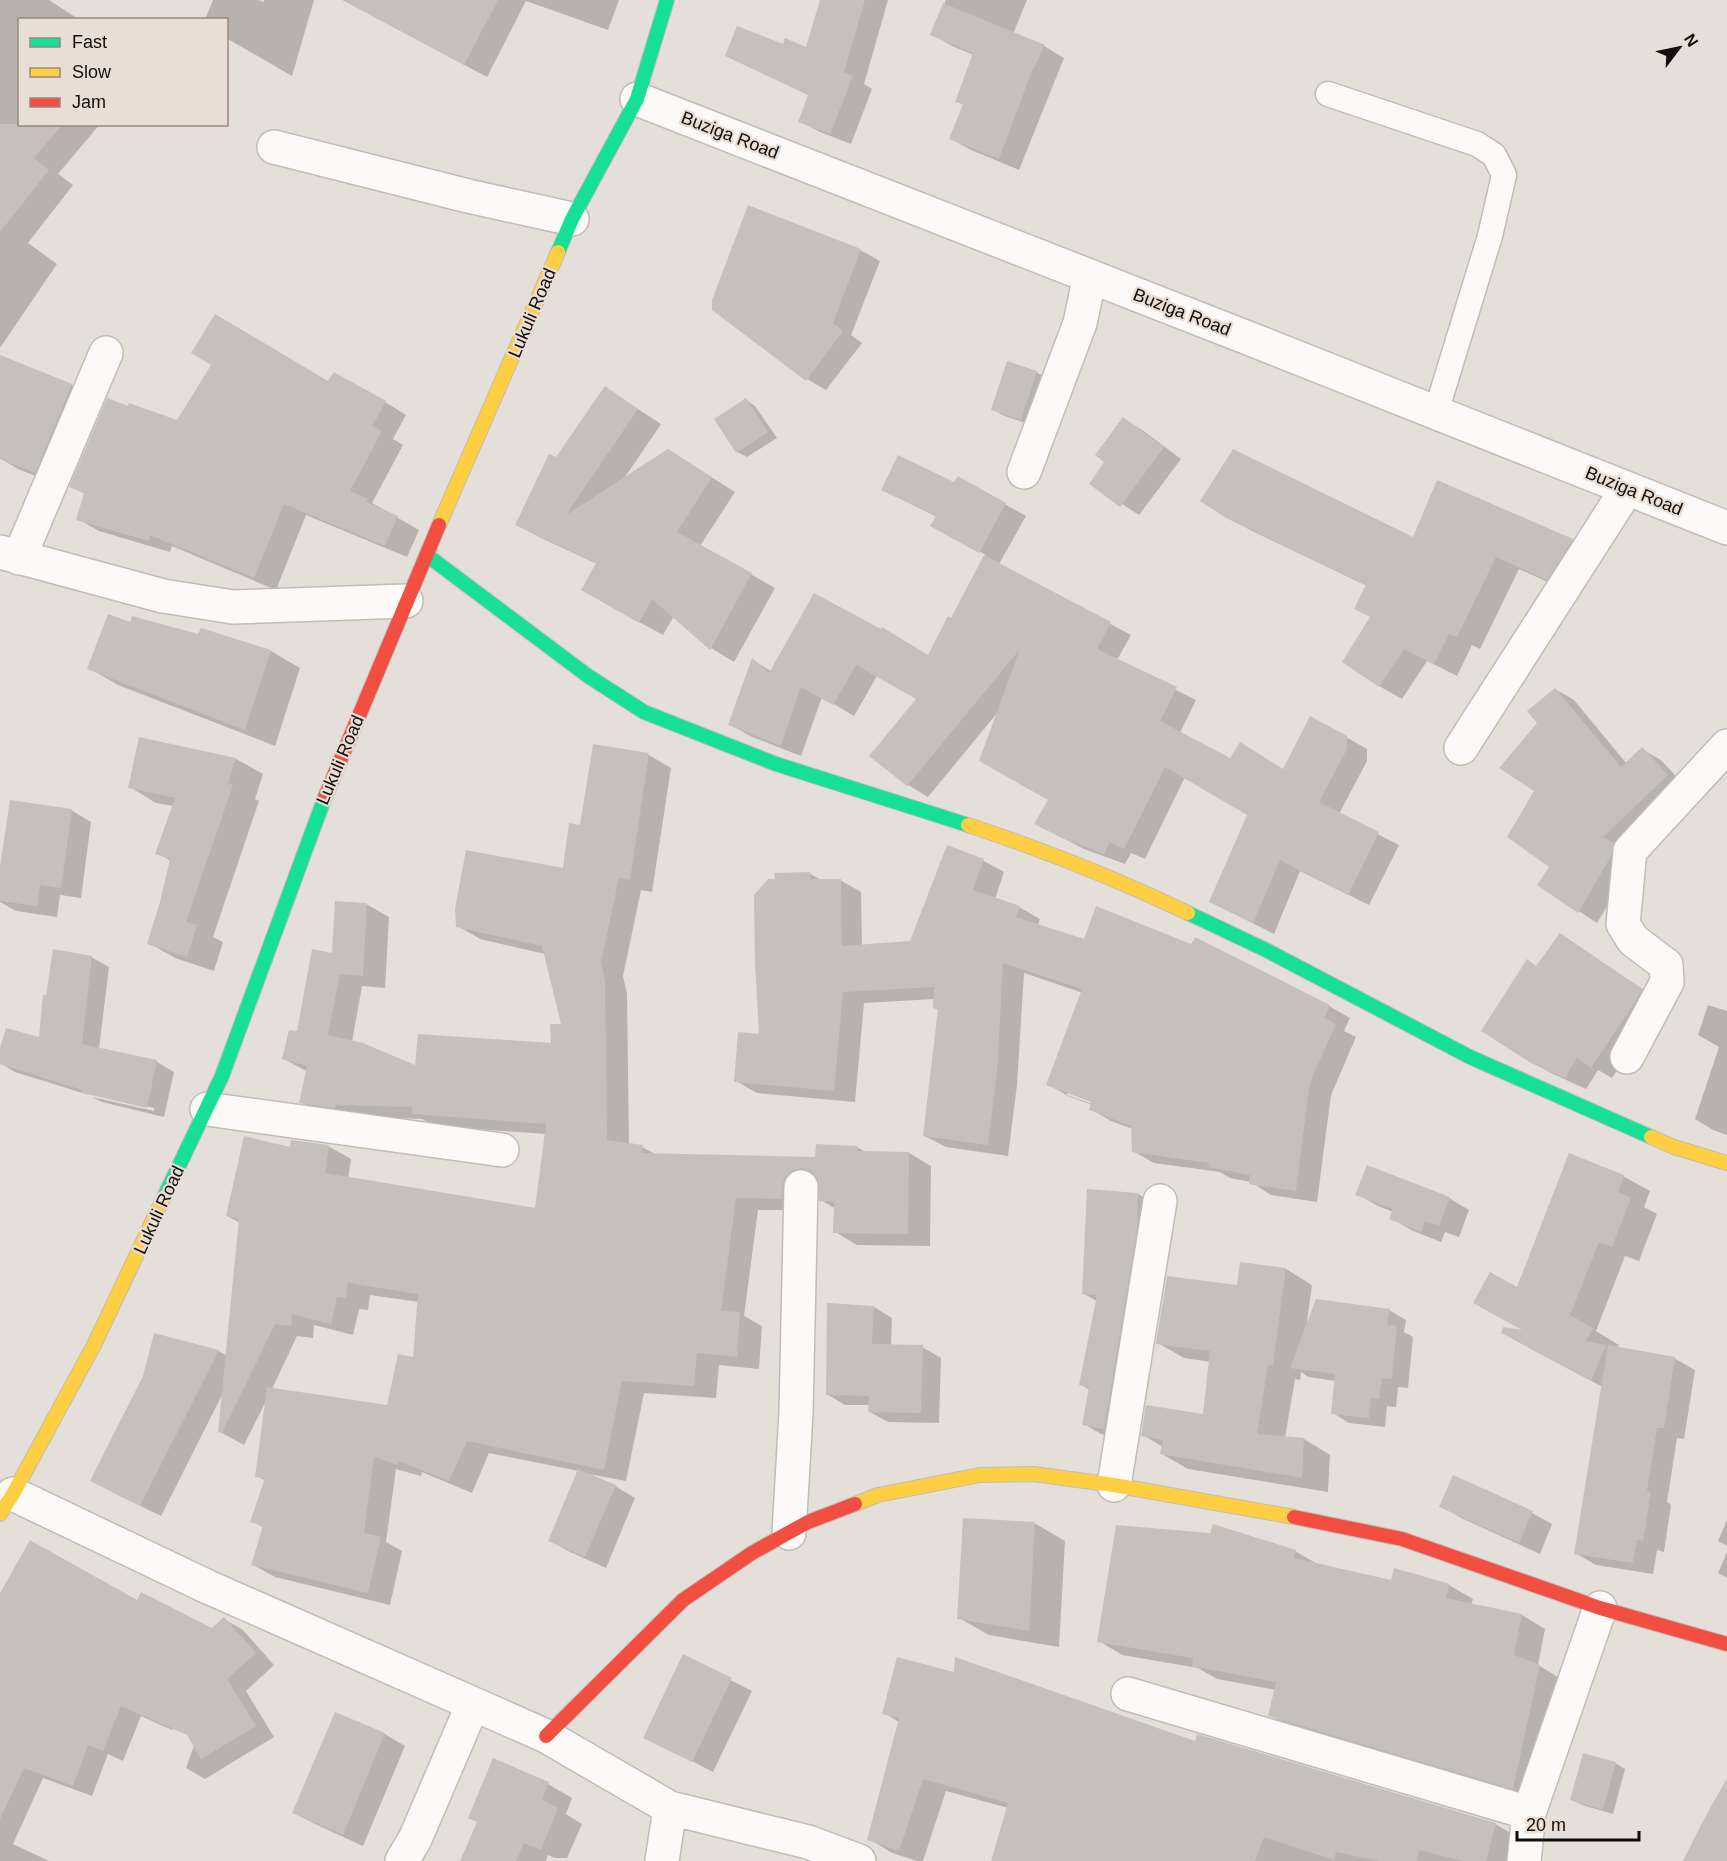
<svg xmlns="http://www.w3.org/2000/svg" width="1727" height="1861" font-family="Helvetica,sans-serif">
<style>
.shadow{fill:#0003;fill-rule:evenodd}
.building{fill:#c5c0bc}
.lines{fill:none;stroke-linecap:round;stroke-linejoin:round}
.lane-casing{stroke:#c1bcb7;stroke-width:27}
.street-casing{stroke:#c1bcb7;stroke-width:36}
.fast-casing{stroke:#c1bcb7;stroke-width:16}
.slow-casing{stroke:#c1bcb7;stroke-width:16}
.jam-casing{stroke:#c1bcb7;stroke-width:16}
.lane{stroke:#fbfaf9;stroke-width:24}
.street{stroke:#fbfaf9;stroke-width:33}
.fast{stroke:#16e098;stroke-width:14}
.slow{stroke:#ffcf43;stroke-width:14}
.jam{stroke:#f24e42;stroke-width:14}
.labels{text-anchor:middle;stroke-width:4.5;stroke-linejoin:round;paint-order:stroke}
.street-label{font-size:18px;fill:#110d0a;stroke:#eaded4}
</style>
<rect width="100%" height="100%" fill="#e5dfd9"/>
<path class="shadow" d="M0,0H49L80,20H20V124H100L58,174L73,185L28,243L57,264L0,348Z
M213,0H258L264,2V0H314L292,76L226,38V20H205Z
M355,0H619L608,30L526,1L487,77L375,17Z
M821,0H888L864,84L872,89L851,144L820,132L800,121L810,96L727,55L784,46L807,49Z
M946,0H1027L1013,34L1044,46L1064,58L1019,170L971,150L951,139L964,105L957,101L974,55L952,46L932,34Z
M860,250L880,261L851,335L862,343L826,390L807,379Z
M0,356L72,385L97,400L60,486L18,469L0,458Z
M1036,372L1046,378L1031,425L1002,415L993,409Z
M329,383L385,402L406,415L393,439L403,445L372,503L419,530L407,557L306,515L276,590L172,546L170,552L99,531L78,519L85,494L71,486L178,422Z
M606,388L661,424L623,480L668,450L735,492L700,546L775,588L734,662L711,648L674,616L663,635L606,604L597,564L541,538L517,525L557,459Z
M746,400L755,406L777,438L747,457L737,452Z
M1123,419L1141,429L1181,459L1139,515L1091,484L1106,461Z
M958,478L1026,516L999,564L1131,635L1117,660L1196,700L1180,733L1231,760L1284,770L1346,737L1367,749V761L1339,814L1399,845L1369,905L1300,871L1274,934L1211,902L1249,815L1185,777L1145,859L1131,853L1125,864L1084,849L1057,835L1050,800L998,712L928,797L908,785L871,756L918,699L877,676L854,716L822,697L801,756L750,736L730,724L753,660L771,671L929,657L951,620L986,555L932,525L937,517L883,490L955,484Z
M1227,516L1414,539L1572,540L1594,553L1570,592L1519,569L1480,649L1472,645L1457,676L1427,661L1402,699L1379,686L1367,586L1250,530Z
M131,624L199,636L202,630L271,651L300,668L275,746L118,685L89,668Z
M1555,689L1574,700L1627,764L1642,749L1661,760L1686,787L1629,869L1597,923L1539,885L1551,866L1536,791L1539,723Z
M140,738L236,759L263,774L255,799L259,801L213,937L223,942L214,971L175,958L149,943L162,903L171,861L157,853L174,806L156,803L130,787Z
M649,755L671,768L652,892L641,890L623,976L627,994L629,1145L642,1147L657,1155L817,1158L857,1147L866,1152L909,1153L931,1166L930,1246L857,1245L835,1232L836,1209L821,1200L819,1182H815L804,1210H758L744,1316L762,1326L759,1369L719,1365L716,1398L644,1393L626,1481L589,1474V1475L615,1486L635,1498L606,1568L570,1552L550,1541L579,1471L489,1453L472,1493L422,1472L421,1476L396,1469L386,1542L402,1551L390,1605L275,1577L253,1565L264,1528L252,1521L266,1481L257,1476L266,1401L244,1445L220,1432L223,1393L161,1516L112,1492L155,1334L219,1351L227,1356L240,1223L227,1216L291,1149L328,1146L351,1159L348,1179L536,1210L546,1134L436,1126L422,1119L323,1115L301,1102L308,1072L284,1059L298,1033L333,955L366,904L389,917L385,988L362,986L352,1042L417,1067L552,1044L563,1026L545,954L480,939L458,926L564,870L582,827ZM370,1295L419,1302L414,1359L388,1407L272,1389L297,1336L313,1338L314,1325L353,1335L359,1309L368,1310Z
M71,810L91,822L81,898L60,895L57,917L16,911L0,902V873Z
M948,847L984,861L1004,872L995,899L1019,907L1040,919L1038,925L1085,941L1329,1006L1350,1018L1344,1031L1356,1037L1331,1095L1317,1202L1271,1195L1251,1182L1230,1178L1220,1172L1154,1163L1133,1151V1129L1111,1121L1091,1109L1092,1105L1068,1096L1047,1084L1083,993L1024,973L1017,1085L1008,1156L946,1147L925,1136L939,1010L934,1008L935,999L864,1003L855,1102L757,1093L736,1081L761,1036L809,873L821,880H840L861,892L862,946L911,943ZM1067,1091L1099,1104L1098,1106L1067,1095Z
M1561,935L1662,1002L1612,1078L1598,1070L1586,1089L1553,1074L1531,1062L1537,967Z
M91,957L109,967L99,1049L157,1062L174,1072L164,1117L102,1102L92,1097L154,1111V1108L86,1092L89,1095L15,1072L0,1063V1054L40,1039Z
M1708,1005L1727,1011V1135L1713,1130L1695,1119L1719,1047L1698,1035Z
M1623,1176L1650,1191L1644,1207L1657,1214L1639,1261L1625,1256L1596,1331L1619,1345L1617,1348L1674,1358L1695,1370L1684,1439L1677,1438L1667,1502L1671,1505L1664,1552L1657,1550L1653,1574L1596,1565L1575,1553L1603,1387L1529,1348L1518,1289Z
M1138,1194L1154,1204L1121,1438L1101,1434L1084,1424L1090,1390L1080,1384L1097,1301L1084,1294Z
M1357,1194L1449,1198L1469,1210L1459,1237L1445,1232L1441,1242L1411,1230L1391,1218L1393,1212L1378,1206Z
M1286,1269L1312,1285L1307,1322L1389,1310L1406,1320L1404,1332L1413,1337L1408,1388L1398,1387L1396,1407L1387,1406L1385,1427L1349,1423L1333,1413L1336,1381L1308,1377L1301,1372L1300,1380L1295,1379L1285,1438L1304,1439L1330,1455L1328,1492L1188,1469L1162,1454L1163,1447L1143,1435L1204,1416L1211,1362L1184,1358L1158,1343L1238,1286Z
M874,1307L892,1318L891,1346L922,1347L941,1358L939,1423L888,1422L870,1412V1405H845L827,1394Z
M1454,1477L1532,1513L1552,1524L1540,1554L1461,1518L1441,1506Z
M1727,1520V1546L1718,1541Z
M1034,1523L1065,1541L1059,1647L989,1635L959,1618Z
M1295,1551L1319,1565L1392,1582L1449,1585L1473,1599L1471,1605L1522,1615L1545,1629L1538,1665L1563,1680L1537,1801L1294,1729L1270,1715L1276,1690L1217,1679L1198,1668L1122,1655L1099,1641Z
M1727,1552V1578L1718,1573Z
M0,1596L138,1602L213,1629L224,1619L243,1630L274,1665L246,1691L274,1737L205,1779L186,1768L216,1683L197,1676L172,1730L141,1716L123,1761L108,1754L92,1796L43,1778L13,1844L49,1861H0Z
M683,1656L752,1691L713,1772L645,1737Z
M884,1713L1196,1743L1495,1824L1518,1837L1512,1861H992L1008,1808L946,1791L923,1861H917L892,1853L869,1839L899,1722Z
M336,1714L385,1734L405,1746L363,1846L315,1824L294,1813Z
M1615,1763L1625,1769L1613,1814L1582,1805L1572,1800Z
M548,1784L572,1798L566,1814L582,1824L567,1858H555L548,1855L546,1861H462L478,1823Z"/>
<path class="building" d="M342,0H498L464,65Z
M820,0H865L844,72L853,76L830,134L798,122L808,95L725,56L737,26L783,44L785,38L806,47Z
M943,3L1045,45L1030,76L999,159L949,139L963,104L955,102L973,53L930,35Z
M0,124H63L34,158L49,170L0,232Z
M748,205L861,249L833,323L843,331L806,381L712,310V300Z
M215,314L328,381L334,372L386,401L372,426L382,431L350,491L368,499L366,502L398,516L385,546L284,504L254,578L150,535L149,541L76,520L84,493L69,487L107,398L128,406L129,403L177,420L211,365L191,353Z
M0,355L72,384L35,473L0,459Z
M1007,361L1037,371L1021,420L991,410Z
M605,386L638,409L566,515L668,449L712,477L677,532L752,573L710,650L652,599L639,623L581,590L596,563L515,525L549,454L556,457Z
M746,398L768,432L736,453L714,419Z
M1123,417L1164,447L1120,507L1089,484L1104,462L1095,455Z
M1233,449L1413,537L1437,480L1573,539L1547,580L1496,557L1457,637L1449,634L1434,664L1404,649L1379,687L1342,662L1370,617L1354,609L1366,585L1226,518L1200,501Z
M898,455L954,482L958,476L1006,503L979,553L930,526L936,516L881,490Z
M984,555L1111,622L1097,649L1177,687L1160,721L1230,758L1240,742L1283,769L1310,716L1347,736V749L1319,802L1379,832L1348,895L1280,860L1253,923L1209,902L1247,815L1165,767L1124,849L1110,842L1104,854L1062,838L1034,824L1048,800L979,761L1020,649L907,786L869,756L916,699L856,665L833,705L801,687L781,746L728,725L752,658L769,673L814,593L881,629L882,627L928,655L948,616L951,618Z
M108,614L130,622L132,616L198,634L201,628L271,650L245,730L87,669Z
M1555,688L1621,767L1642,747L1668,775L1603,837L1614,843L1610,858L1578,913L1537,885L1549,867L1507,837L1534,791L1499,768L1537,723L1527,711Z
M139,737L236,758L228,783L233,785L186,922L197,925L187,957L147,944L160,902L170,859L155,854L175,798L128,788Z
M593,744L649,753L630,880L619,878L601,962L605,981L607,1140L643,1145L642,1153L815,1157L816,1144L857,1146V1151L909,1152L908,1234L833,1233L834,1202L819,1201L818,1179L811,1171L802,1168L793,1170L785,1177L782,1186V1199L736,1198L721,1311L740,1312L737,1357L697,1353L694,1386L622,1381L604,1470L467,1441L449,1481L399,1461L398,1465L374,1457L364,1533L381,1537L368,1593L251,1565L263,1526L250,1522L265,1478L255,1477L267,1387L387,1405L398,1354L413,1357L418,1294L348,1283L346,1298L337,1297L331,1324L292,1314L291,1326L275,1324L222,1433L218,1432L239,1219L226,1216L244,1136L290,1147L291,1140L329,1145L325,1173L535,1208L546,1124L412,1114V1107L335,1105V1108L299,1103L307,1066L282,1059L289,1030L297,1031L312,949L332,953L335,901L367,903L363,976L340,974L328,1035L363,1043L415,1065L418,1034L551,1043L550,1024H561L542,946L456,927L455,909L466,850L563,868L569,823L580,825Z
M10,800L72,809L61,888L40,885L37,906L0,901V867Z
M947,845L984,859L973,890L1020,906L1016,917L1084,939L1096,906L1191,944L1195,937L1330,1005L1324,1018L1336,1024L1310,1082L1296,1191L1249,1184L1250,1175L1208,1167L1209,1163L1132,1152L1131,1126L1089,1110L1091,1102L1046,1085L1082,989L1003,963L997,1073L988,1145L923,1136L938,1009L933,1008L934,987L843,992L834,1091L734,1082L738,1032L759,1034L755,963L754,895L768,879H775L774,873L810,872V879H841L842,946L910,941Z
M1560,933L1642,989L1633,1005L1591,1068L1577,1058L1565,1078L1531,1063L1481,1031L1527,959L1536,966Z
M53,949L92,956L82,1044L157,1060L147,1108L83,1093L82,1090L0,1064V1048L6,1028L39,1037L43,995H46Z
M1569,1153L1624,1175L1618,1192L1631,1198L1612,1247L1599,1242L1570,1315L1593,1328L1586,1341L1606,1345L1591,1381L1501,1333L1503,1327L1522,1330L1473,1303L1490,1272L1517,1287Z
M1367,1165L1450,1197L1439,1226L1425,1221L1421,1232L1389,1219L1393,1209L1355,1195Z
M1087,1189L1138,1193L1137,1229L1104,1429L1082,1425L1089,1387L1079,1385L1097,1295L1082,1294Z
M1240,1262L1286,1268L1273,1365H1268L1257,1434L1304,1438L1302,1478L1160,1454L1163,1440L1141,1436L1146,1405L1203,1414L1210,1351L1156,1344L1167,1276L1237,1285Z
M1316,1299L1390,1309L1387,1325L1397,1326L1392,1379L1382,1378L1379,1399L1371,1398L1369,1418L1331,1414L1335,1374L1290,1368Z
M827,1303L874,1306L872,1344L923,1345L921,1413L868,1412L869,1396L826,1395Z
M154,1333L219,1350L140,1506L90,1481L143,1376Z
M1608,1345L1675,1357L1664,1428H1657L1647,1491L1651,1492L1643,1541L1637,1540L1633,1563L1574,1554Z
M578,1469L616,1485L585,1557L548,1541Z
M1453,1475L1533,1511L1519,1543L1439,1507Z
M963,1518L1035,1522L1029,1631L957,1619Z
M1213,1524L1296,1550L1294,1558L1391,1580L1394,1568L1450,1584L1446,1598L1522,1614L1514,1655L1540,1665L1513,1789L1268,1716L1276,1682L1192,1666L1193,1658L1097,1642L1116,1525L1210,1533Z
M30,1540L137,1600L141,1592L212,1628L224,1617L256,1653L227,1679L256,1726L201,1759L187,1735L121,1706L103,1751L88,1745L73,1786L24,1768L0,1819V1593Z
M683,1654L732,1678L692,1762L643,1738Z
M897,1657L954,1672L955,1657L1195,1741L1197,1734L1496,1823L1486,1861H1463L1419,1850L1417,1861H1379L1336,1852L1334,1860L1264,1837L1255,1861H991L1008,1803L923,1779L899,1851L867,1840L899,1718L882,1714Z
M335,1712L385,1733L343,1835L292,1813Z
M1583,1753L1616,1762L1603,1810L1570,1800Z
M493,1758L549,1782L542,1800L558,1808L541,1850L524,1843L516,1861H460L477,1822L468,1818Z
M1727,1778V1861H1683L1703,1821Z"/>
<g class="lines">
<defs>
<path id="lane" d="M1328,94L1477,144L1494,155L1504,175L1490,236L1436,412"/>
<path id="street" d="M637,99L1253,340L1727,528
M274,147L468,196L572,219
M1024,472L1080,323L1090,276
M0,552L163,596L233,607L406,601
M19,558L106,353
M1461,748L1627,489
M1627,1057L1667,982L1666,965L1633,940L1623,924L1630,851L1727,746
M207,1109L502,1150
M1114,1485L1160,1201
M13,1494L208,1587L546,1736L670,1808L662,1861
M789,1533L796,1413L801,1187
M1128,1694L1529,1813
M670,1808L808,1842L859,1861
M402,1861L415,1839L473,1704
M1524,1861L1529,1813L1600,1608"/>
<path id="fast" d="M558,252L572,219L637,99L667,0
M428,556L588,676L644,712L776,764L968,825
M1188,913L1266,950L1470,1057L1651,1137
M164,1197L222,1076L325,797"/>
<path id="slow" d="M439,525L558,252
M968,825C1044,850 1115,878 1188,913
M1651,1137L1674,1147L1727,1163
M855,1504L878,1495L980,1475L1034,1474L1114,1485L1294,1517
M0,1514L13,1494L94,1345L164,1197"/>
<path id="jam" d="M325,797L439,525
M1294,1517L1402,1539L1600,1608L1727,1644
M546,1736L683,1600L752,1553L808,1522L855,1504"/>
</defs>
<use href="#lane" class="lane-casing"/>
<use href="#street" class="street-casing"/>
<use href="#fast" class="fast-casing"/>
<use href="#slow" class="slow-casing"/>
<use href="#jam" class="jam-casing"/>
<use href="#lane" class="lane"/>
<use href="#street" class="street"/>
<use href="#fast" class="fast"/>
<use href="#slow" class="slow"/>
<use href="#jam" class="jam"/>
</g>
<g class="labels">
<g class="street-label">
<text transform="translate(730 135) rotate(21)" y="6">Buziga Road</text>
<text transform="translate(1182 312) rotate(21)" y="6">Buziga Road</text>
<text transform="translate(532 313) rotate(-67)" y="6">Lukuli Road</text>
<text transform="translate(1634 491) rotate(22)" y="6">Buziga Road</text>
<text transform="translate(340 760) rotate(-67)" y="6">Lukuli Road</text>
<text transform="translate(159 1210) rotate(-65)" y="6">Lukuli Road</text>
</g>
</g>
<rect x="18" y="18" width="210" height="108" fill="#eaded4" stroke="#938a83" stroke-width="1.5"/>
<rect x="30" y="38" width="30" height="9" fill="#16e098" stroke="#938a83" stroke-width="1.5"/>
<text x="72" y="48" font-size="18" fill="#110d0a">Fast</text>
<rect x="30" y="68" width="30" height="9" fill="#ffcf43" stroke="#938a83" stroke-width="1.5"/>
<text x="72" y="78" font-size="18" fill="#110d0a">Slow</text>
<rect x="30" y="98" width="30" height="9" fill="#f24e42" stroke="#938a83" stroke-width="1.5"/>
<text x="72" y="108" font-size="18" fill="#110d0a">Jam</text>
<g transform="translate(1679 48) rotate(58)" stroke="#eaded4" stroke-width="4.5" paint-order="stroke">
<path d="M0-4.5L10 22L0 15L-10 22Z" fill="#110d0a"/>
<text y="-9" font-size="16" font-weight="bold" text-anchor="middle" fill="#110d0a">N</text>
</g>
<path d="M1517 1831v9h122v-9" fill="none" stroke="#110d0a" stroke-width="3"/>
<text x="1526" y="1831" font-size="18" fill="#110d0a" stroke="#eaded4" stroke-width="4.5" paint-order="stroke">20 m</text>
</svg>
